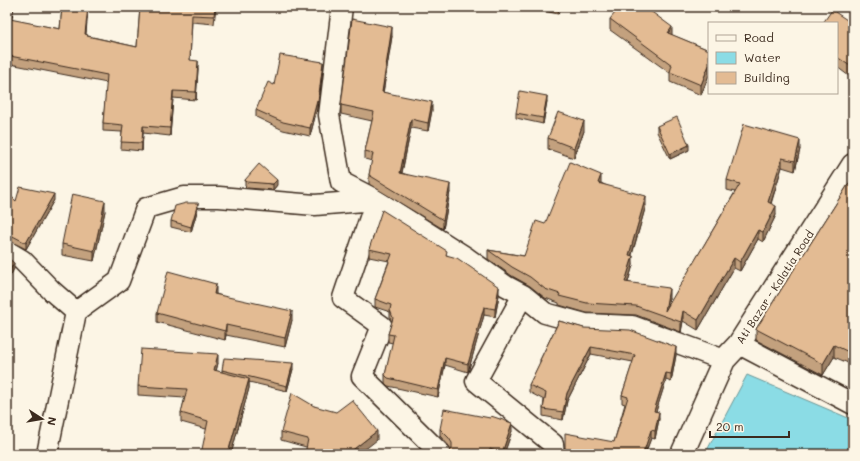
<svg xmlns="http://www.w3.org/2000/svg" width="860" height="461" font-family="Mali,sans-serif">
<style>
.water{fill:#8bdce5;stroke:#6b9595}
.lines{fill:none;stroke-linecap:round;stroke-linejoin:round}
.minor-casing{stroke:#3b2a1e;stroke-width:23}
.secondary-casing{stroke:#3b2a1e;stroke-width:25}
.minor{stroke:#fcf5e5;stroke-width:20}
.secondary{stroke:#fcf5e5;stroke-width:22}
.wall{fill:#c3a17e;stroke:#3b2a1e}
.shaded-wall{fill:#9f8367;stroke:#3b2a1e}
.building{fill:#e3bb93;stroke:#3b2a1e}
.labels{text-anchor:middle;stroke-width:4;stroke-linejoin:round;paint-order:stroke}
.street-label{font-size:11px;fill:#3b2a1e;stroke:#fcf5e5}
</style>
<rect width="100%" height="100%" fill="#fcf5e5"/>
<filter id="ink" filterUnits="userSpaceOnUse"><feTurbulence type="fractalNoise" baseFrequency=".025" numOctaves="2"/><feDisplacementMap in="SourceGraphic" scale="8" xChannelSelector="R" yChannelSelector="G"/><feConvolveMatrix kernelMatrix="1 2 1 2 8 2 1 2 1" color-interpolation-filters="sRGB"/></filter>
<g filter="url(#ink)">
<path class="water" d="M747,375L853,420V454H705Z"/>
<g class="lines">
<defs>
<path id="minor" d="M342,7L329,115L341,182L376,200L343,298L382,326L362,376L441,454
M7,251L22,260L52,291L76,312L119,281L146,208L184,197H219L315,205L376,200L467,258L506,286L523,295L545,313L585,324L632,326L724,360
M523,295L476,381L553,444L554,454
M739,344L853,404
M47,454L76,312"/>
<path id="secondary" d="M682,454L724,360L739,344L853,165"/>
</defs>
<use href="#minor" class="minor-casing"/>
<use href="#secondary" class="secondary-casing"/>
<use href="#minor" class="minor"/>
<use href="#secondary" class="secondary"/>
</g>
<path class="wall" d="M7,7H14L11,20L60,29L62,7H88L86,34L88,36L137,47L140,7H216L214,24L192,22L190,60L198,69L196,100L173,98L170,136L143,133L142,151L121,149L122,132L103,131V123L107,83L10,64L7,80Z
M535,7H560L558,14L535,9Z
M610,19L672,35L709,50V75L701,95L670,82V73L610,30Z
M837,23L853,24V79L837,67Z
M392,36L383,92L432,110L428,131L411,128L402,173L450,192L443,229L369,184V175L372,161L365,159V151L372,121L341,114V105Z
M323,69L318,109H317L310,136L283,130L256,117V110L274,85Z
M547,101L543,124L516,118V113Z
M657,126L689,150L670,159L657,132Z
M584,131L574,158L548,149V138Z
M800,149L795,171L782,167L771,204L776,215L763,242L758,239L740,271L734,268L698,330L683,321L681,332L636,315L587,313L559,305V303L545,298L530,286L512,276L488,259V250L524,256L545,224L601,183L646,205L632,255L633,265L628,282L669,298L668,307L735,192L727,190V180Z
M853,177V365L834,357L823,375L756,340V329Z
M245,180L277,185L273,190L247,188L245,186Z
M7,193L16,201L54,200L26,249L8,240Z
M198,208L191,232L171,227V221Z
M105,211L94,261L62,255V244Z
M369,249L447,255L499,295L495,317L484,315L468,372L445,365L438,397L388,386L385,383V375L393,343L388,342V334L392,322L390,318V312L375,307V299L389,261L369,257Z
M216,294L292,320L285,347L226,335L225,340L157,322V313Z
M559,321L676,355L671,382L666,380L656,411L659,419L655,439L651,438L645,454H563L614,442L625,404L622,403V395L633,362L591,354L567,401L563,420L543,416V409L544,400L529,392V385L540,363V360Z
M218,363L216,371L222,372V370L293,369L287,391L249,382V388L231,454L206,429L181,422V413L185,398L138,395V386Z
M314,406L377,440L306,447L281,440V432Z
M440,429L512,431L504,454H447L451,450L449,446L440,436Z"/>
<path class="shaded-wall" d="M12,7H14L10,27V19Z
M88,7L85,42V34Z
M392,27V36L382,100V92Z
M672,27V37L668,33Z
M10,56V64L7,80V72Z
M198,61V69L196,100V92Z
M323,62V69L318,109V102Z
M709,65V75L701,95V85Z
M173,91V98L170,136V128Z
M547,96V101L543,124V118Z
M317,101V109L310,136V128Z
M432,102V110L428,131V123Z
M411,119V128L400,181V173Z
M584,121V131L574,158V148Z
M143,126V133L142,151V143Z
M800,140V149L795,171V161Z
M689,145V150L670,159V154Z
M782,158V167L768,212V202Z
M601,175V184L598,183Z
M277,180V185L273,190V184Z
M450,184V192L443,229V220Z
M54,194V200L26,249V243Z
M646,196V205L629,264V255Z
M105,201V211L94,261V251Z
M198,203V208L191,232V227Z
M776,206V215L763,242V232Z
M758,230V239L740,271V262Z
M633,256V265L625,291V282Z
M734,258V268L698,330V320Z
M14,263V269L7,282V275Z
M216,284V294L214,303V294Z
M499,287V295L495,317V309Z
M669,288V298L666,317L665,311Z
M484,307V315L468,372V364Z
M292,311V320L285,347V338Z
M683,311V321L681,332V322Z
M226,325V335L225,340V331Z
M834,345V357L823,375V364Z
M591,347V354L567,401L563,420V412L567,393Z
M676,347V355L671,382V374Z
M218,354V363L214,379V370Z
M445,358V365L438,397V390Z
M293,363V369L287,391V386Z
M666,373V380L654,418V411Z
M249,379V388L231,454H228Z
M659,412V419L655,439V431Z
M512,423V431L504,454H502Z
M651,430V438L645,454H643Z
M377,431V440L359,454H350V452Z"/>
<path class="building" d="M7,7H12L10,19L60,29L62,7H88L85,34L88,35L87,36L137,47L140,7H215L214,16L192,15L190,60L198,61L196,92L173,91L170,128L143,126L142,143L121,142L123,125L103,123L107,75L10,56L7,72Z
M620,7H645L672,27L668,33L709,50V65L701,85L670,72L672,65L610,19Z
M832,10L853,24V68L837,57V23H823Z
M352,19L392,27L382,92L432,102L428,123L411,119L400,173L450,184L443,220L369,175L373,153L365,151L374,112L341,105Z
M280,55L323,62L318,102L317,101L310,128L283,122L256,110L268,82L274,85Z
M520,91L547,96L543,118L516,113Z
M558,112L584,121L574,148L548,138Z
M677,117L689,145L670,154L657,126Z
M744,124L800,140L795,161L782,158L768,202L776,206L763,232L758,230L740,262L734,258L698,320L683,311L681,322L636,306L587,303L559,296L560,294L545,289L530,277L512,267L488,250L524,256L536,221L545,224L570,162L601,175L598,183L646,196L629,255L633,256L625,282L669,288L665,311L740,184L727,180Z
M259,164L277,180L273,184L247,182L245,180Z
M853,177V354L834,345L823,364L756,329Z
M20,187L54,194L26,243L7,233V193L16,201Z
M72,194L105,201L94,251L62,244Z
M186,203H198L191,227L171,221L175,206Z
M382,210L447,251L446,255L457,258L499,287L495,309L484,307L468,364L445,358L438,390L388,378L385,375L394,335L388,334L393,318L390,310L391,305L375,299L392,254L369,249Z
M7,257L14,263L7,275Z
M168,271L216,284L214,294L292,311L285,338L226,325L225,331L157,313Z
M559,321L584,328L630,330L676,347L671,374L666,373L654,411L659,412L655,431L651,430L643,454H563L565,451V433L614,442L628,397L622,395L635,355L591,347L567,393L563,412L543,409L546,393L529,385L541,360H540Z
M141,349L218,354L214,370L249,379L228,453L231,454H201L208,421L181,413L187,389L138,386Z
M224,358L293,363L287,386L222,370Z
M292,393L314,406L336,412L352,400L377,431L350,452L351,454H305L308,439L281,432Z
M444,409L490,418L491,416L512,423L502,453L490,449L489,454H447L452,449V443L449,438L440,429Z"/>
</g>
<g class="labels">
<g class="street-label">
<text transform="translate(775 287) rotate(-57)" y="4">Ati Bazar - Kalatia Road</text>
</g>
</g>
<rect width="860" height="461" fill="none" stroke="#fcf5e5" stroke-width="24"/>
<rect x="12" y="12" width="836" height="437" fill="none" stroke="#3b2a1e" stroke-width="1.5" filter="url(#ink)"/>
<rect x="708" y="22" width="130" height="72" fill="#fcf5e5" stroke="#afa495"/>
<rect x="716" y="35" width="20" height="6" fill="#fcf5e5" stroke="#afa495"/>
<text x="744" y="42" font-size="12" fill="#3b2a1e">Road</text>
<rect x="716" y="52" width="20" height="12" fill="#8bdce5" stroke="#afa495"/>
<text x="744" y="62" font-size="12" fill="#3b2a1e">Water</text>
<rect x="716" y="72" width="20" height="12" fill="#e3bb93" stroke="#afa495"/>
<text x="744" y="82" font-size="12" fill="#3b2a1e">Building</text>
<g transform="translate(42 419) rotate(102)" stroke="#fcf5e5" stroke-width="3" paint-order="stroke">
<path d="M0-3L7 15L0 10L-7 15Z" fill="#3b2a1e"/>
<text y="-6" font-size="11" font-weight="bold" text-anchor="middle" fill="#3b2a1e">N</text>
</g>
<path d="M710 431v6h79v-6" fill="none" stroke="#3b2a1e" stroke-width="2"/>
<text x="716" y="431" font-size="12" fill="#3b2a1e" stroke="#fcf5e5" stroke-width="3" paint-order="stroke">20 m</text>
</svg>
